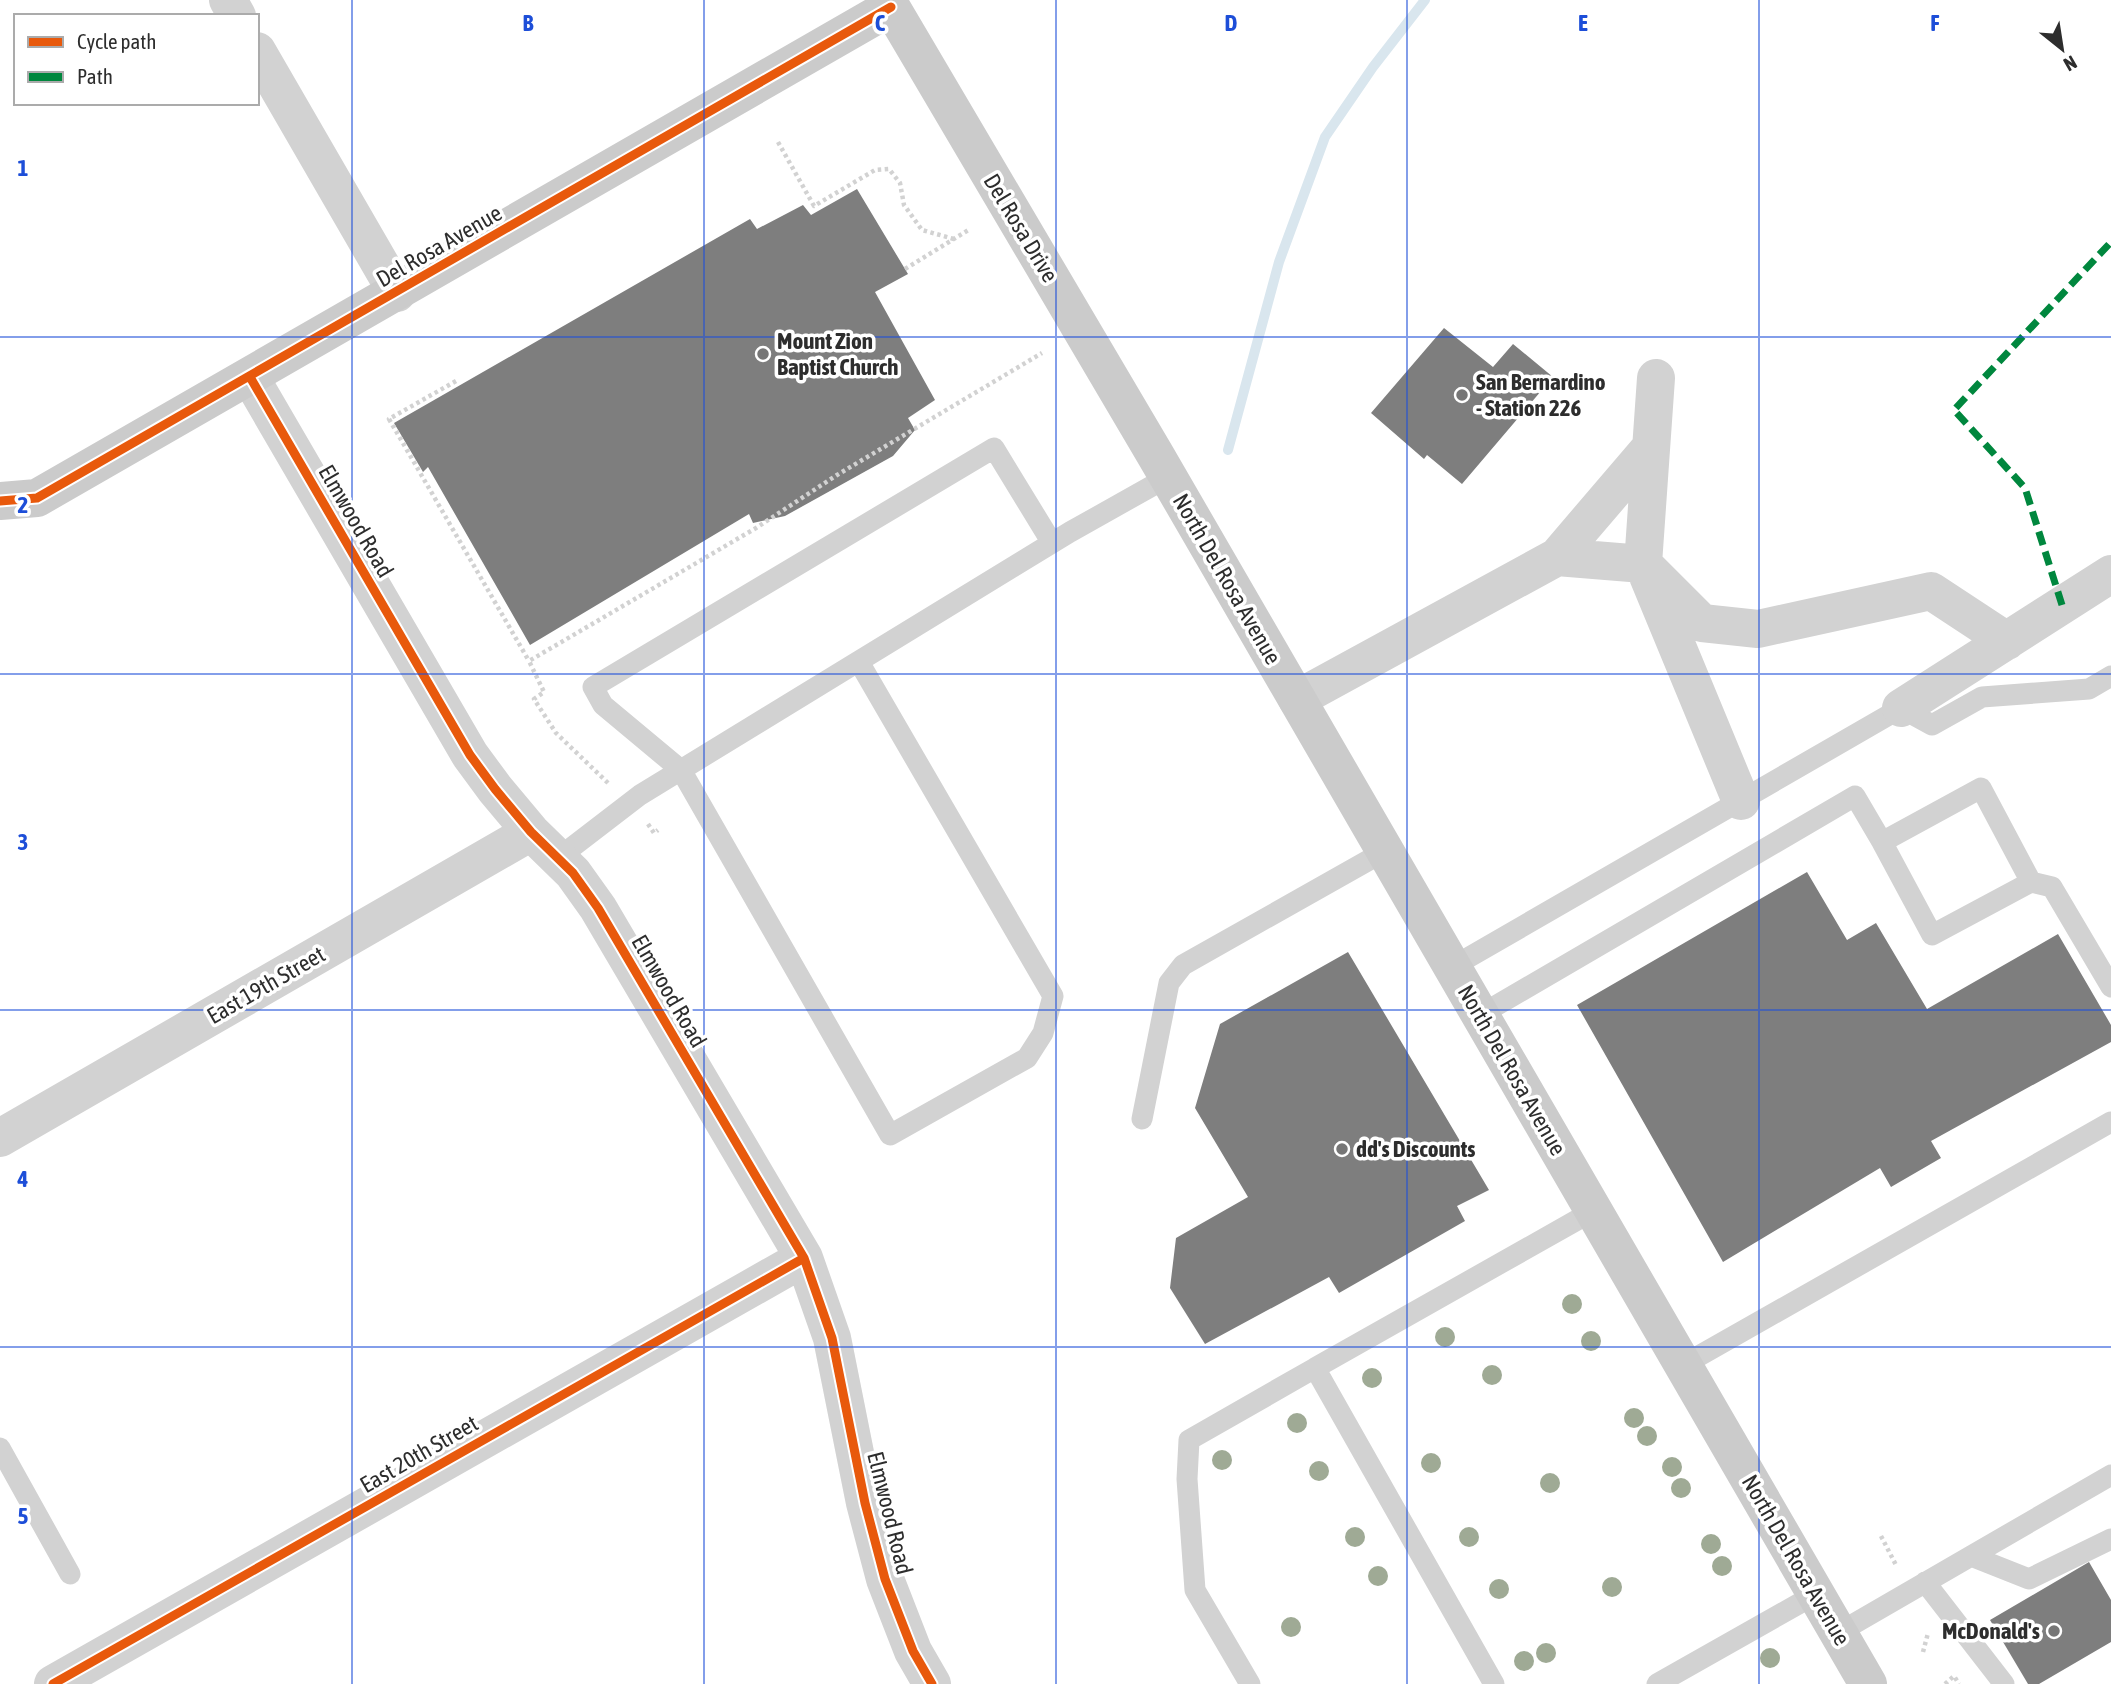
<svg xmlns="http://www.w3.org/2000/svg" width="2111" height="1684" font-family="'Asap Condensed',sans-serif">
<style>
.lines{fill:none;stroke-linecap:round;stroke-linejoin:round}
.stream{stroke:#d9e6ee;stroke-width:10}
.building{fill:#7e7e7e}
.path{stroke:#d2d2d2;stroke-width:4.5;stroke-dasharray:3.5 3.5;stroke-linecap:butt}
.lane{stroke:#d2d2d2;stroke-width:21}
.street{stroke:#d2d2d2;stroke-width:38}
.secondary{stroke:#cbcbcb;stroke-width:38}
.quiet{stroke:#00873e;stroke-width:7;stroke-dasharray:14 7;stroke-linecap:butt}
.cycleway-casing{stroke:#fff;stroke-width:13}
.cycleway{stroke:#e8590c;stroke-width:9}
.tree{fill:#9faa95}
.grid{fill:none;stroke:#1d4ed8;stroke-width:2;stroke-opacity:0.55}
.poi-dot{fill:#767676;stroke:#fff;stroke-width:2.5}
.labels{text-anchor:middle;stroke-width:7;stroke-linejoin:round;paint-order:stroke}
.street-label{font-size:23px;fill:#2d2d2d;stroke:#fff}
.poi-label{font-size:23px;font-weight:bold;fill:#2d2d2d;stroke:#fff;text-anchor:start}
.grid-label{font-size:23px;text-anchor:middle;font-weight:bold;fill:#1d4ed8;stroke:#fff;stroke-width:7;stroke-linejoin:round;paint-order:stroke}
</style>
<rect width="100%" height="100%" fill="#fff"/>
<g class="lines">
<path class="stream" d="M1228,450L1279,262L1325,137L1373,67L1425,0"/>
</g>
<path class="building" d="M857,189L908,274L875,292L935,400L908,418L915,430L893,456L785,516L753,523L749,514L530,645L428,467L423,472L394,423L750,219L757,229L803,205L811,215Z
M1444,328L1493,367L1513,344L1553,377L1462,484L1427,455L1424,459L1371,413Z
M1807,872L1847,940L1876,923L1927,1009L2058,934L2111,1025V1042L1931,1141L1941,1158L1891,1187L1880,1168L1723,1262L1577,1005Z
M1348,952L1489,1190L1457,1206L1465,1221L1339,1293L1329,1277L1205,1344L1170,1288L1176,1238L1248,1197L1195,1108L1220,1024Z
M2089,1562L2111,1600V1642L2039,1684H2028L1990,1620Z"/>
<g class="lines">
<path class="path" d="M778,142L814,206L875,170L889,169L900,183L904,205L922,230L954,239
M905,269L970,229
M456,381L389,419L529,661
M608,783L556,733L534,699L544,692L529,661L756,528L837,475L1042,353
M648,824L654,833L658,830
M1881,1536L1897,1567
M1923,1652L1928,1633
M1945,1684L1954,1676L1959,1684"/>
<path class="lane" d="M859,662L1053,996L1043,1033L1027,1058L890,1135L681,770L603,705L593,687L994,448L1052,543
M558,858L640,795L1070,532L1168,477
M2031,882L2052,887L2111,987
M1452,967L1901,708L1932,725L1982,697L2089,689L2111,676
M1480,1015L1855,796L1882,842L1981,788L2031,882L1932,935L1882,842
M1142,1119L1169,983L1183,965L1385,851
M1683,1365L2111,1122
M0,1448L70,1574
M1971,1556L2029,1579L2111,1539
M1925,1582L2004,1684
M1838,1633L2111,1475
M1250,1684L1195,1590L1187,1479L1189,1440L1315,1368
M1494,1684L1315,1368L1593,1211
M1657,1684L1816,1594"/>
<path class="street" d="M228,0L237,16
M257,51L397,293
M250,377L470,755L495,789L531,832L573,873L598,908L804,1258L832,1338L865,1503L885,1579L913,1651L932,1684
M1656,378L1643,564L1741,801
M1557,557L1643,564L1702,623L1758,629L1931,591L2007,641
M1297,699L1557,557L1651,447
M1901,708L2111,574
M0,1138L531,832
M53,1684L804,1258"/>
<path class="secondary" d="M887,0L1156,456L1868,1684
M0,501L37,498L891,7"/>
<path class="quiet" d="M2062,605L2025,488L1954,410L2111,242"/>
<defs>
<path id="cycleway" d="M250,377L470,755L495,789L531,832L573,873L598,908L804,1258L832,1338L865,1503L885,1579L913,1651L932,1684
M0,501L37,498L891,7
M53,1684L804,1258"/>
</defs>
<use href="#cycleway" class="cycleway-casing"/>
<use href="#cycleway" class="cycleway"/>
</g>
<g class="tree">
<circle cx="1572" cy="1304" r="10"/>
<circle cx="1445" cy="1337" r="10"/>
<circle cx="1591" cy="1341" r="10"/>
<circle cx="1492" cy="1375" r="10"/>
<circle cx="1372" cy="1378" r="10"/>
<circle cx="1634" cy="1418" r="10"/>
<circle cx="1297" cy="1423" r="10"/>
<circle cx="1647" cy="1436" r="10"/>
<circle cx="1222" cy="1460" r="10"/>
<circle cx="1431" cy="1463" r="10"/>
<circle cx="1672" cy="1467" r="10"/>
<circle cx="1319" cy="1471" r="10"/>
<circle cx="1550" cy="1483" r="10"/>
<circle cx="1681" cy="1488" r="10"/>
<circle cx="1355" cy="1537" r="10"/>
<circle cx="1469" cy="1537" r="10"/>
<circle cx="1711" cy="1544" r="10"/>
<circle cx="1722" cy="1566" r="10"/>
<circle cx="1378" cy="1576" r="10"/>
<circle cx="1612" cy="1587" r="10"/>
<circle cx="1499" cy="1589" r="10"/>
<circle cx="1291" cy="1627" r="10"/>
<circle cx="1546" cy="1653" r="10"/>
<circle cx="1770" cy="1658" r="10"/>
<circle cx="1524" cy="1661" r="10"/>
</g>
<path class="grid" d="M352,0V1684M704,0V1684M1056,0V1684M1407,0V1684M1759,0V1684M0,337H2111M0,674H2111M0,1010H2111M0,1347H2111"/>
<g class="poi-dot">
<circle cx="763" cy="354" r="7"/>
<circle cx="1462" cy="395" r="7"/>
<circle cx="1342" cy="1149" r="7"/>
<circle cx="2054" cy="1631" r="7"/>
</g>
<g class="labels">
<g class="street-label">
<text transform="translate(1021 228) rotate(59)" y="8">Del Rosa Drive</text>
<text transform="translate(439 246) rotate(-30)" y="8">Del Rosa Avenue</text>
<text transform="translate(356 521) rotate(60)" y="8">Elmwood Road</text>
<text transform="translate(1227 579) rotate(60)" y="8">North Del Rosa Avenue</text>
<text transform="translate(266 985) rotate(-30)" y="8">East 19th Street</text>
<text transform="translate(669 991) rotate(60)" y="8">Elmwood Road</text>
<text transform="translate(1512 1070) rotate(60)" y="8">North Del Rosa Avenue</text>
<text transform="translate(419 1454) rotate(-30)" y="8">East 20th Street</text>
<text transform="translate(890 1513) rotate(76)" y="8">Elmwood Road</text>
<text transform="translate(1796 1560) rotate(60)" y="8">North Del Rosa Avenue</text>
</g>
<g class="poi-label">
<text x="777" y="349">Mount Zion<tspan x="777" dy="26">Baptist Church</tspan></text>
<text x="1476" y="390">San Bernardino<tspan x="1476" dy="26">- Station 226</tspan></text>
<text x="1356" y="1157">dd's Discounts</text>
<text x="2040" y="1639" text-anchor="end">McDonald's</text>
</g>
</g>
<g class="grid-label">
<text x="528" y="31">B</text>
<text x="880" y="31">C</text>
<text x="1231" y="31">D</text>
<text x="1583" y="31">E</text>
<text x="1935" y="31">F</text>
<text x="23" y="176">1</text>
<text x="23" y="513">2</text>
<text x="23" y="850">3</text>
<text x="23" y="1187">4</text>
<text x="23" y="1524">5</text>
</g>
<rect x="14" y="14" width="245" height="91" fill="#ffffff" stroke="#ababab" stroke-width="2"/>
<rect x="28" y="37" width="35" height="10" fill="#e8590c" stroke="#ababab" stroke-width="2"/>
<text x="77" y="49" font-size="21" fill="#2d2d2d">Cycle path</text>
<rect x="28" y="72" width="35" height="10" fill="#00873e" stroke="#ababab" stroke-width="2"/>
<text x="77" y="84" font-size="21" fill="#2d2d2d">Path</text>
<g transform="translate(2062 49) rotate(150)" stroke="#ffffff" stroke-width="5" paint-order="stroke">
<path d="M0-5L12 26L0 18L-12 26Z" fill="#2d2d2d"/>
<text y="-10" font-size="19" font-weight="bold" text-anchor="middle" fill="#2d2d2d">N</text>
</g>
</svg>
